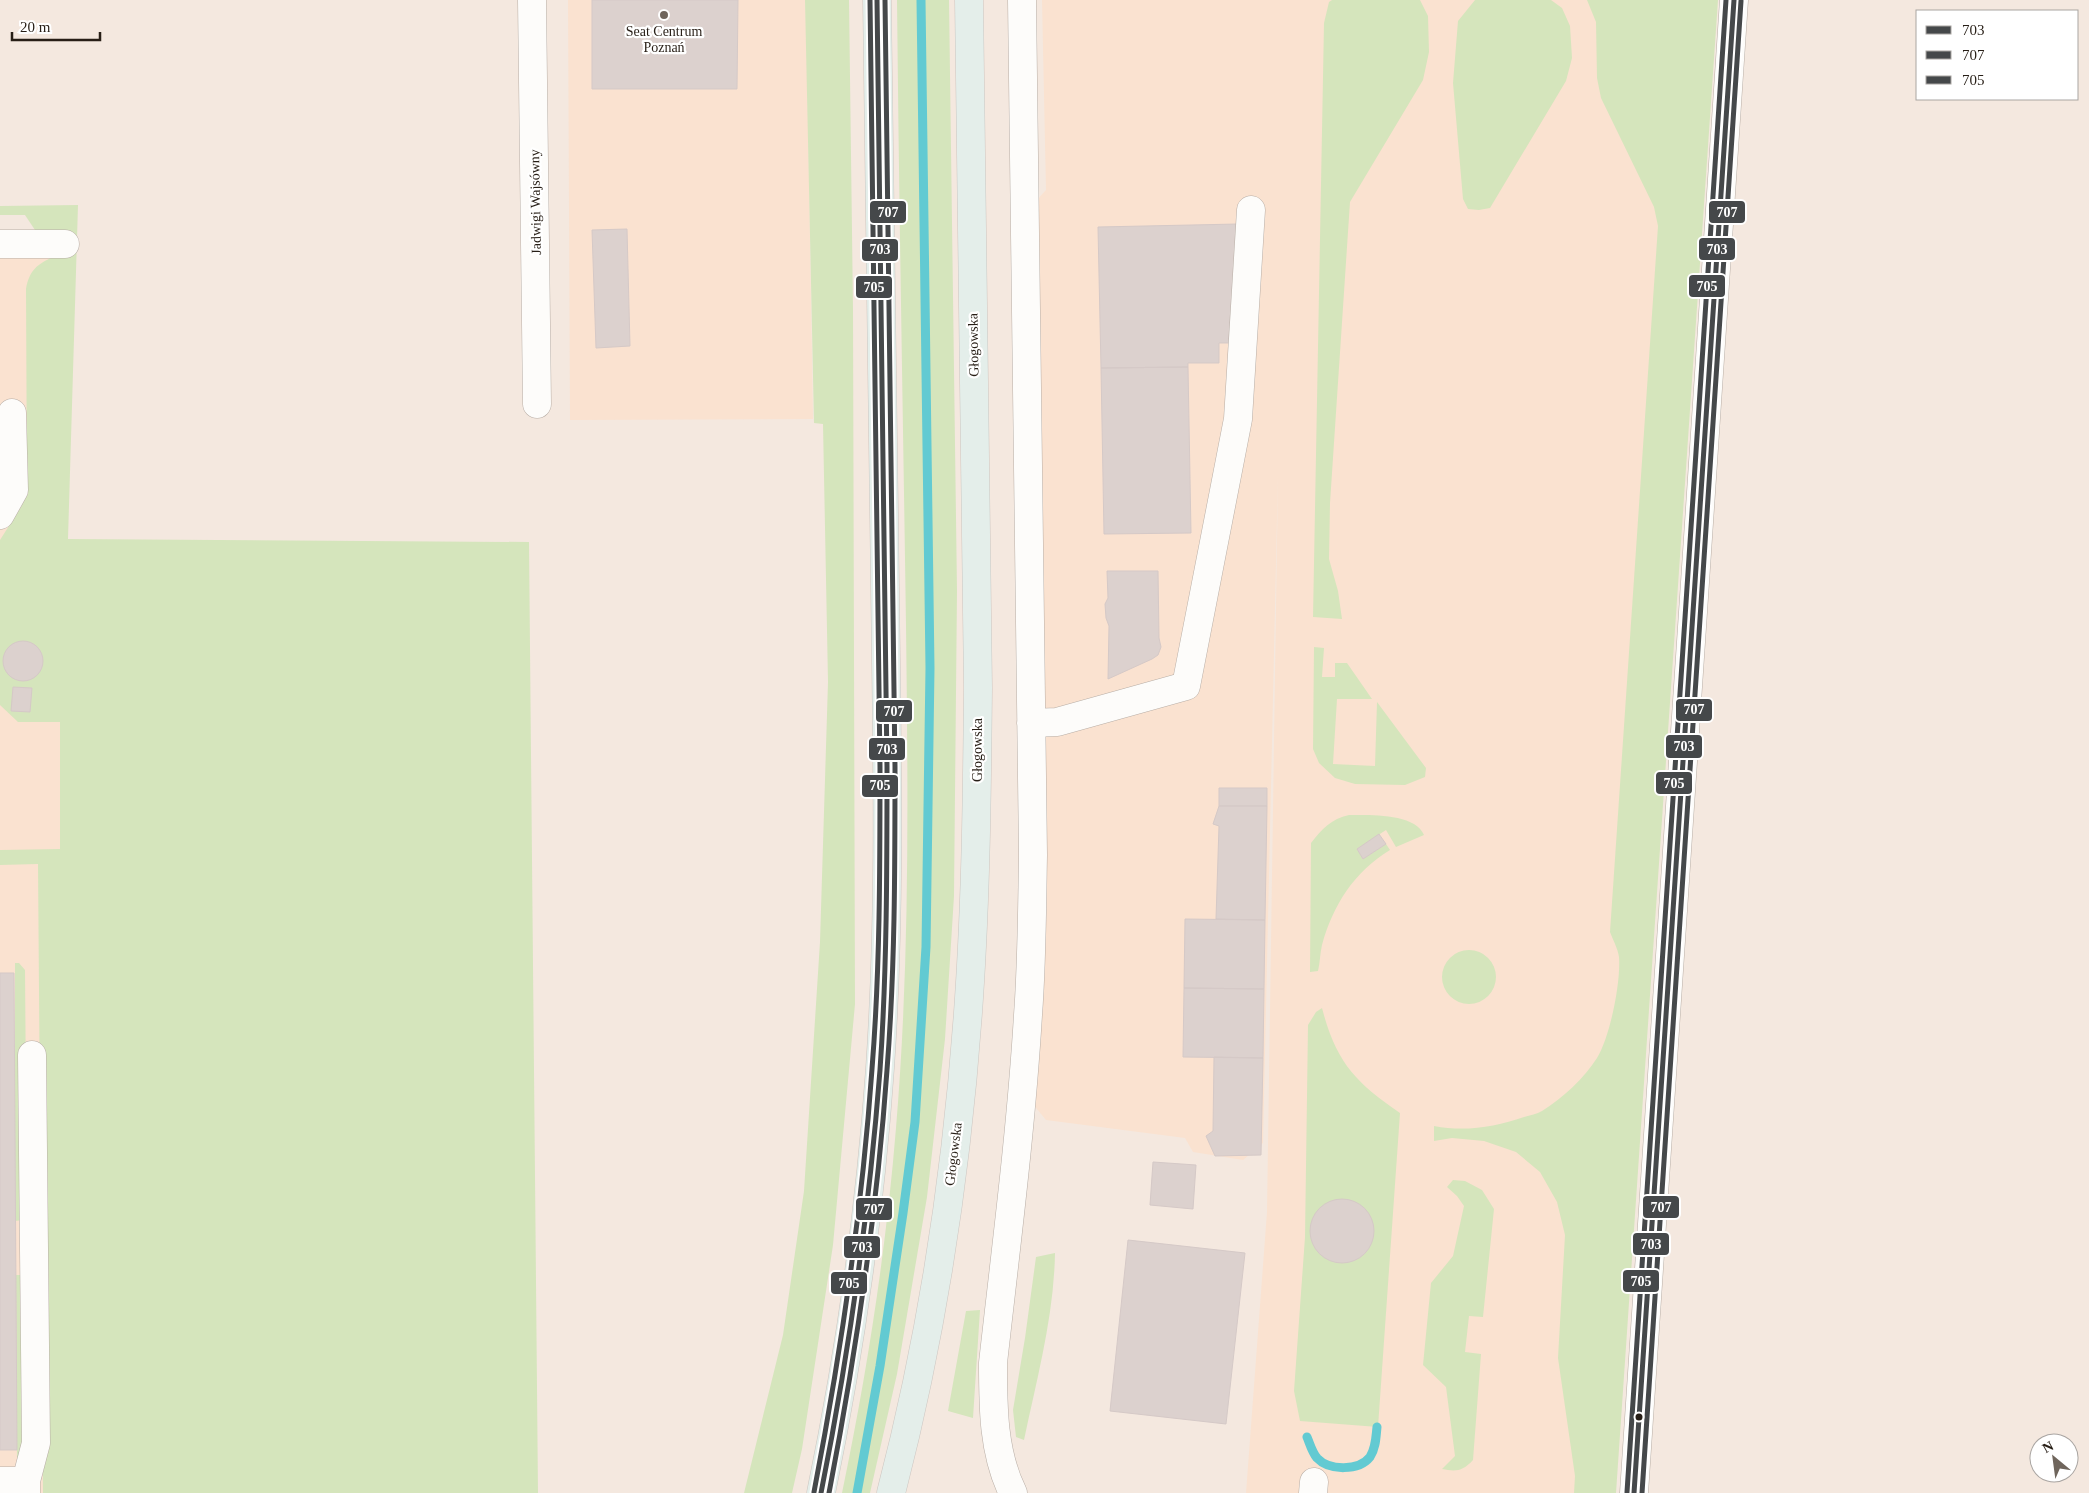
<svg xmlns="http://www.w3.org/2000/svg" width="2089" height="1493" font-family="Georgia,serif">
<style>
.built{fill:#fae2d0}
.green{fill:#d5e5bc}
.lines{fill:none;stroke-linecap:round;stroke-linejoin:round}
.stream{stroke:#62cad2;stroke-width:9}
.building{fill:#dcd1ce;stroke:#d5c9c7}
.minor-casing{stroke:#b8aea6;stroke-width:29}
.major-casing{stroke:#ccc6c1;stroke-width:29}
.minor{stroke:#fdfcfa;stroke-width:28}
.major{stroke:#e4eeea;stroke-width:28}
.bus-1-casing{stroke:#fff;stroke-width:9}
.bus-2-casing{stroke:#fff;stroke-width:9}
.bus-3-casing{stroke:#fff;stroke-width:9}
.bus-1{stroke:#45484a;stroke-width:5}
.bus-2{stroke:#45484a;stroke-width:5}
.bus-3{stroke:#45484a;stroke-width:5}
.poi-dot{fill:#6f655c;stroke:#fff;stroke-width:2}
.bus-dot{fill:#271e16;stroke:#fff;stroke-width:2}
.labels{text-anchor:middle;stroke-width:4.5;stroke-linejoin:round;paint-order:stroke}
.poi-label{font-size:14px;fill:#271e16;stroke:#fff}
.street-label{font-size:14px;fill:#271e16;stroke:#fff}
.line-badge{stroke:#fff;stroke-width:2}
.badge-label{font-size:14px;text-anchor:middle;font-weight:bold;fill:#fff}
</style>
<rect width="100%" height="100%" fill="#f4e8df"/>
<path class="built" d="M568,0H806L813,419L570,420Z
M1042,0H1696L1593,1493H1246L1267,1212L1278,474L1263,1143L1243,1160L1193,1152L1185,1138L1046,1120L1032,1103L1047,912L1036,201L1046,190Z
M0,244H65L72,1493H0Z"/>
<path class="green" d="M805,0H849L853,309L855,1004L833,1245L802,1449L792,1493H744L783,1335L804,1191L820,942L828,682L823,424L814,423Z
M897,0H949L957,591L954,896L945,1039L927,1197L897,1374L870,1493H842C867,1373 886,1251 896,1128C910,961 908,792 906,625C903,416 899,208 897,0Z
M1332,0H1420L1428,16L1429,52L1423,80L1350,202L1330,503L1329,559L1338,591L1342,619L1313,617L1324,23L1329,2Z
M1475,0H1551L1562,8L1570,26L1572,58L1566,81L1490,208L1479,210L1468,209L1463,199L1453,83L1458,21Z
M1587,0H1718L1616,1493H1574L1575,1476L1558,1358L1565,1235L1557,1202L1540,1172L1516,1152L1484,1141L1452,1138L1434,1141V1126C1465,1132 1495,1127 1524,1117C1530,1115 1537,1114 1542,1111C1563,1098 1584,1078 1597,1058C1610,1037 1621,982 1619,957C1618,949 1613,940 1610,932L1658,226L1654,207L1601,98L1597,78L1596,22Z
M78,205L68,539L529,542L538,1493H43L38,864L0,865V850L60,849V722H18L0,705V540L21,507L27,491L26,289C29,271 37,264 53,257L25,215H0V206Z
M1314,647L1324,648L1322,677H1335V663H1347L1372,699H1337L1333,764L1375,766L1377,702L1426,768L1425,777L1405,785L1355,784L1335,778L1319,763L1313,749Z
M1349,815C1370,815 1415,813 1424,835L1396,847L1386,830L1357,849L1363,859L1386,844L1390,850C1354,872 1333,905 1322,945C1320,953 1320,963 1318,971L1310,972L1311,843C1322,829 1331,819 1349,815Z
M1442 977a27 27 0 1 1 54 0a27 27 0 1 1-54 0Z
M15,963H19L25,970L27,1217L23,1220L15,1221Z
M1322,1008C1336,1062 1355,1082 1400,1113L1378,1427L1300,1421L1294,1391L1305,1237L1308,1025L1316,1012Z
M1453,1180L1465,1181L1482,1190L1494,1209L1483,1317L1469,1316L1465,1352L1481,1354L1473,1460C1463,1471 1456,1472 1442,1469L1455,1456L1446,1387L1423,1365L1431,1283L1453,1256L1464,1206L1457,1196L1447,1187Z
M1055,1253C1054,1316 1037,1378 1024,1440L1016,1437L1013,1410L1025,1338L1036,1257Z
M16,1275H24L29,1442L17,1463Z
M980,1310L973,1418L948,1411L966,1311Z"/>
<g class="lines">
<path class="stream" d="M1307,1437C1310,1444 1312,1452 1317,1458C1329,1471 1359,1471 1370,1457C1376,1448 1376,1436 1377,1427
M857,1493L880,1366L903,1213L915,1122L926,947L930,668L921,0"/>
</g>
<path class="building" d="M592,0H738L737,89H592Z
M1238,224L1240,343H1219V363H1188V367L1101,368L1098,227Z
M627,229L630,346L596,348L592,230Z
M1188,367L1191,533L1104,534L1101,368Z
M1107,571H1158L1159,638L1161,647L1158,655L1152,659L1108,679L1109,626L1106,618L1105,604L1108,598Z
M3 661a20 20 0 1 1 40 0a20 20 0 1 1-40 0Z
M13,687L32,688L30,712L11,711Z
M1219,788H1267V806H1219Z
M1219,806H1267L1265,920L1216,919L1219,826L1213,824Z
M1379,834L1386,844L1363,859L1357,849Z
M1185,919L1265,920L1264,989L1184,988Z
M0,973H14L17,1450H0Z
M1184,988L1264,989L1263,1058L1183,1057Z
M1214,1057L1263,1058L1261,1155L1215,1156L1206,1136L1213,1131Z
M1153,1162L1196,1165L1193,1209L1150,1205Z
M1310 1231a32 32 0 1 1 64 0a32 32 0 1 1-64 0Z
M1128,1240L1245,1253L1226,1424L1110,1411Z"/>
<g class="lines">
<defs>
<path id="minor" d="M532,0L537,404
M0,244H65
M0,515L14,490L12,413
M1031,723L1057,722L1186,686L1238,419L1251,210
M0,1481H26
M26,1493V1481L36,1443L32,1055
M1013,1493C993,1453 993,1407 993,1363C1006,1247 1021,1131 1028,1015C1032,962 1032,908 1033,855L1022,0
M1313,1493L1314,1482
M1634,1493L1734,0"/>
<path id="major" d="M821,1493C850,1353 870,1211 880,1068C891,908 887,747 885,587C883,391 879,196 877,0
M891,1493C933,1332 958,1164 969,998C976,894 977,791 978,688L969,0"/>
</defs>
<use href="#minor" class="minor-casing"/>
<use href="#major" class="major-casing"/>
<use href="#minor" class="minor"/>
<use href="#major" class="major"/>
<defs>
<path id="bus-1" d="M821,1493C849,1353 869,1212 880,1070C887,969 887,868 887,767L877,0
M1634,1493L1734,0"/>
<path id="bus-2" d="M829,1493C856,1353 877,1212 887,1070C895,969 895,868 895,767L885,0
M1642,1493L1741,1"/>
<path id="bus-3" d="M814,1492C841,1352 862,1211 872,1069C880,969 880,868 880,767L870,0
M1627,1492L1726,0"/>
</defs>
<use href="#bus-1" class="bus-1-casing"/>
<use href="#bus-2" class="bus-2-casing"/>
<use href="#bus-3" class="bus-3-casing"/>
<use href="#bus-1" class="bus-1"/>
<use href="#bus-2" class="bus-2"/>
<use href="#bus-3" class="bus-3"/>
</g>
<circle class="poi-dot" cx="664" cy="15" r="5"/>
<circle class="bus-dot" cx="1639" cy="1417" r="4.5"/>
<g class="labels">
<g class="poi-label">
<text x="664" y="36">Seat Centrum<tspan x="664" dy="16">Poznań</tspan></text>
</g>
<g class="street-label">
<text transform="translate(535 202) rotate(-91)" y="5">Jadwigi Wajsówny</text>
<text transform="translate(973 345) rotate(-91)" y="5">Głogowska</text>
<text transform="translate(977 750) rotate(-90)" y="5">Głogowska</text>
<text transform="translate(953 1154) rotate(-83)" y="5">Głogowska</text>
</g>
</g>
<g class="line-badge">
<rect x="869" y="200" width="38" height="24" rx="5" fill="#45484a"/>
<rect x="1708" y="200" width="38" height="24" rx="5" fill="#45484a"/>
<rect x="1698" y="237" width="38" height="24" rx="5" fill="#45484a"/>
<rect x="861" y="238" width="38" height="24" rx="5" fill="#45484a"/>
<rect x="1688" y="274" width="38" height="24" rx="5" fill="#45484a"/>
<rect x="855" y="275" width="38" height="24" rx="5" fill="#45484a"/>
<rect x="1675" y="698" width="38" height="24" rx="5" fill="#45484a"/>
<rect x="875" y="699" width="38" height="24" rx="5" fill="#45484a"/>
<rect x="1665" y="734" width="38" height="25" rx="5" fill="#45484a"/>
<rect x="868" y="737" width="38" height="24" rx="5" fill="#45484a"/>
<rect x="1655" y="771" width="38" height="24" rx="5" fill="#45484a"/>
<rect x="861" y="774" width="38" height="24" rx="5" fill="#45484a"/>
<rect x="1642" y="1195" width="38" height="24" rx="5" fill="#45484a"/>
<rect x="855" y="1197" width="38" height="24" rx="5" fill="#45484a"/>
<rect x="1632" y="1232" width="38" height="24" rx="5" fill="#45484a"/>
<rect x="843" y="1235" width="38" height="24" rx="5" fill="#45484a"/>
<rect x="1622" y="1269" width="38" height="24" rx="5" fill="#45484a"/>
<rect x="830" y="1271" width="38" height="24" rx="5" fill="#45484a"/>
</g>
<g class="badge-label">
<text x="888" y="217">707</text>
<text x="1727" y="217">707</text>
<text x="1717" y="254">703</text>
<text x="880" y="254">703</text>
<text x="1707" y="291">705</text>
<text x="874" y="292">705</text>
<text x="1694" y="714">707</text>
<text x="894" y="716">707</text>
<text x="1684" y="751">703</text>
<text x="887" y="754">703</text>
<text x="1674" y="788">705</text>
<text x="880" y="790">705</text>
<text x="1661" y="1212">707</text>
<text x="874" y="1214">707</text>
<text x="1651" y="1249">703</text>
<text x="862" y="1252">703</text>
<text x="1641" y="1286">705</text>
<text x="849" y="1288">705</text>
</g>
<rect x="1916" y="10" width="162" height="90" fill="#ffffff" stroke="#a9a5a2"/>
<rect x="1926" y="26" width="25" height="8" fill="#45484a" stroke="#a9a5a2"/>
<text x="1962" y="35" font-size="15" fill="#271e16">703</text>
<rect x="1926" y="51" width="25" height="8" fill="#45484a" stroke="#a9a5a2"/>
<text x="1962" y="60" font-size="15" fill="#271e16">707</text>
<rect x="1926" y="76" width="25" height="8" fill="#45484a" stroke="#a9a5a2"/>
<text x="1962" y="85" font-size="15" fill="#271e16">705</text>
<g transform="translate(2054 1458) rotate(331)"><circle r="24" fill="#ffffff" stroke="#a9a5a2"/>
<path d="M0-4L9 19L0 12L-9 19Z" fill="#6f655c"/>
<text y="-8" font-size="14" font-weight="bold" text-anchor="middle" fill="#271e16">N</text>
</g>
<path d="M12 32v8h88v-8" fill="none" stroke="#271e16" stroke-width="2.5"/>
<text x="20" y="32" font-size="15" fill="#271e16" stroke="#ffffff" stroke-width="4" paint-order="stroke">20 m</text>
</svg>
